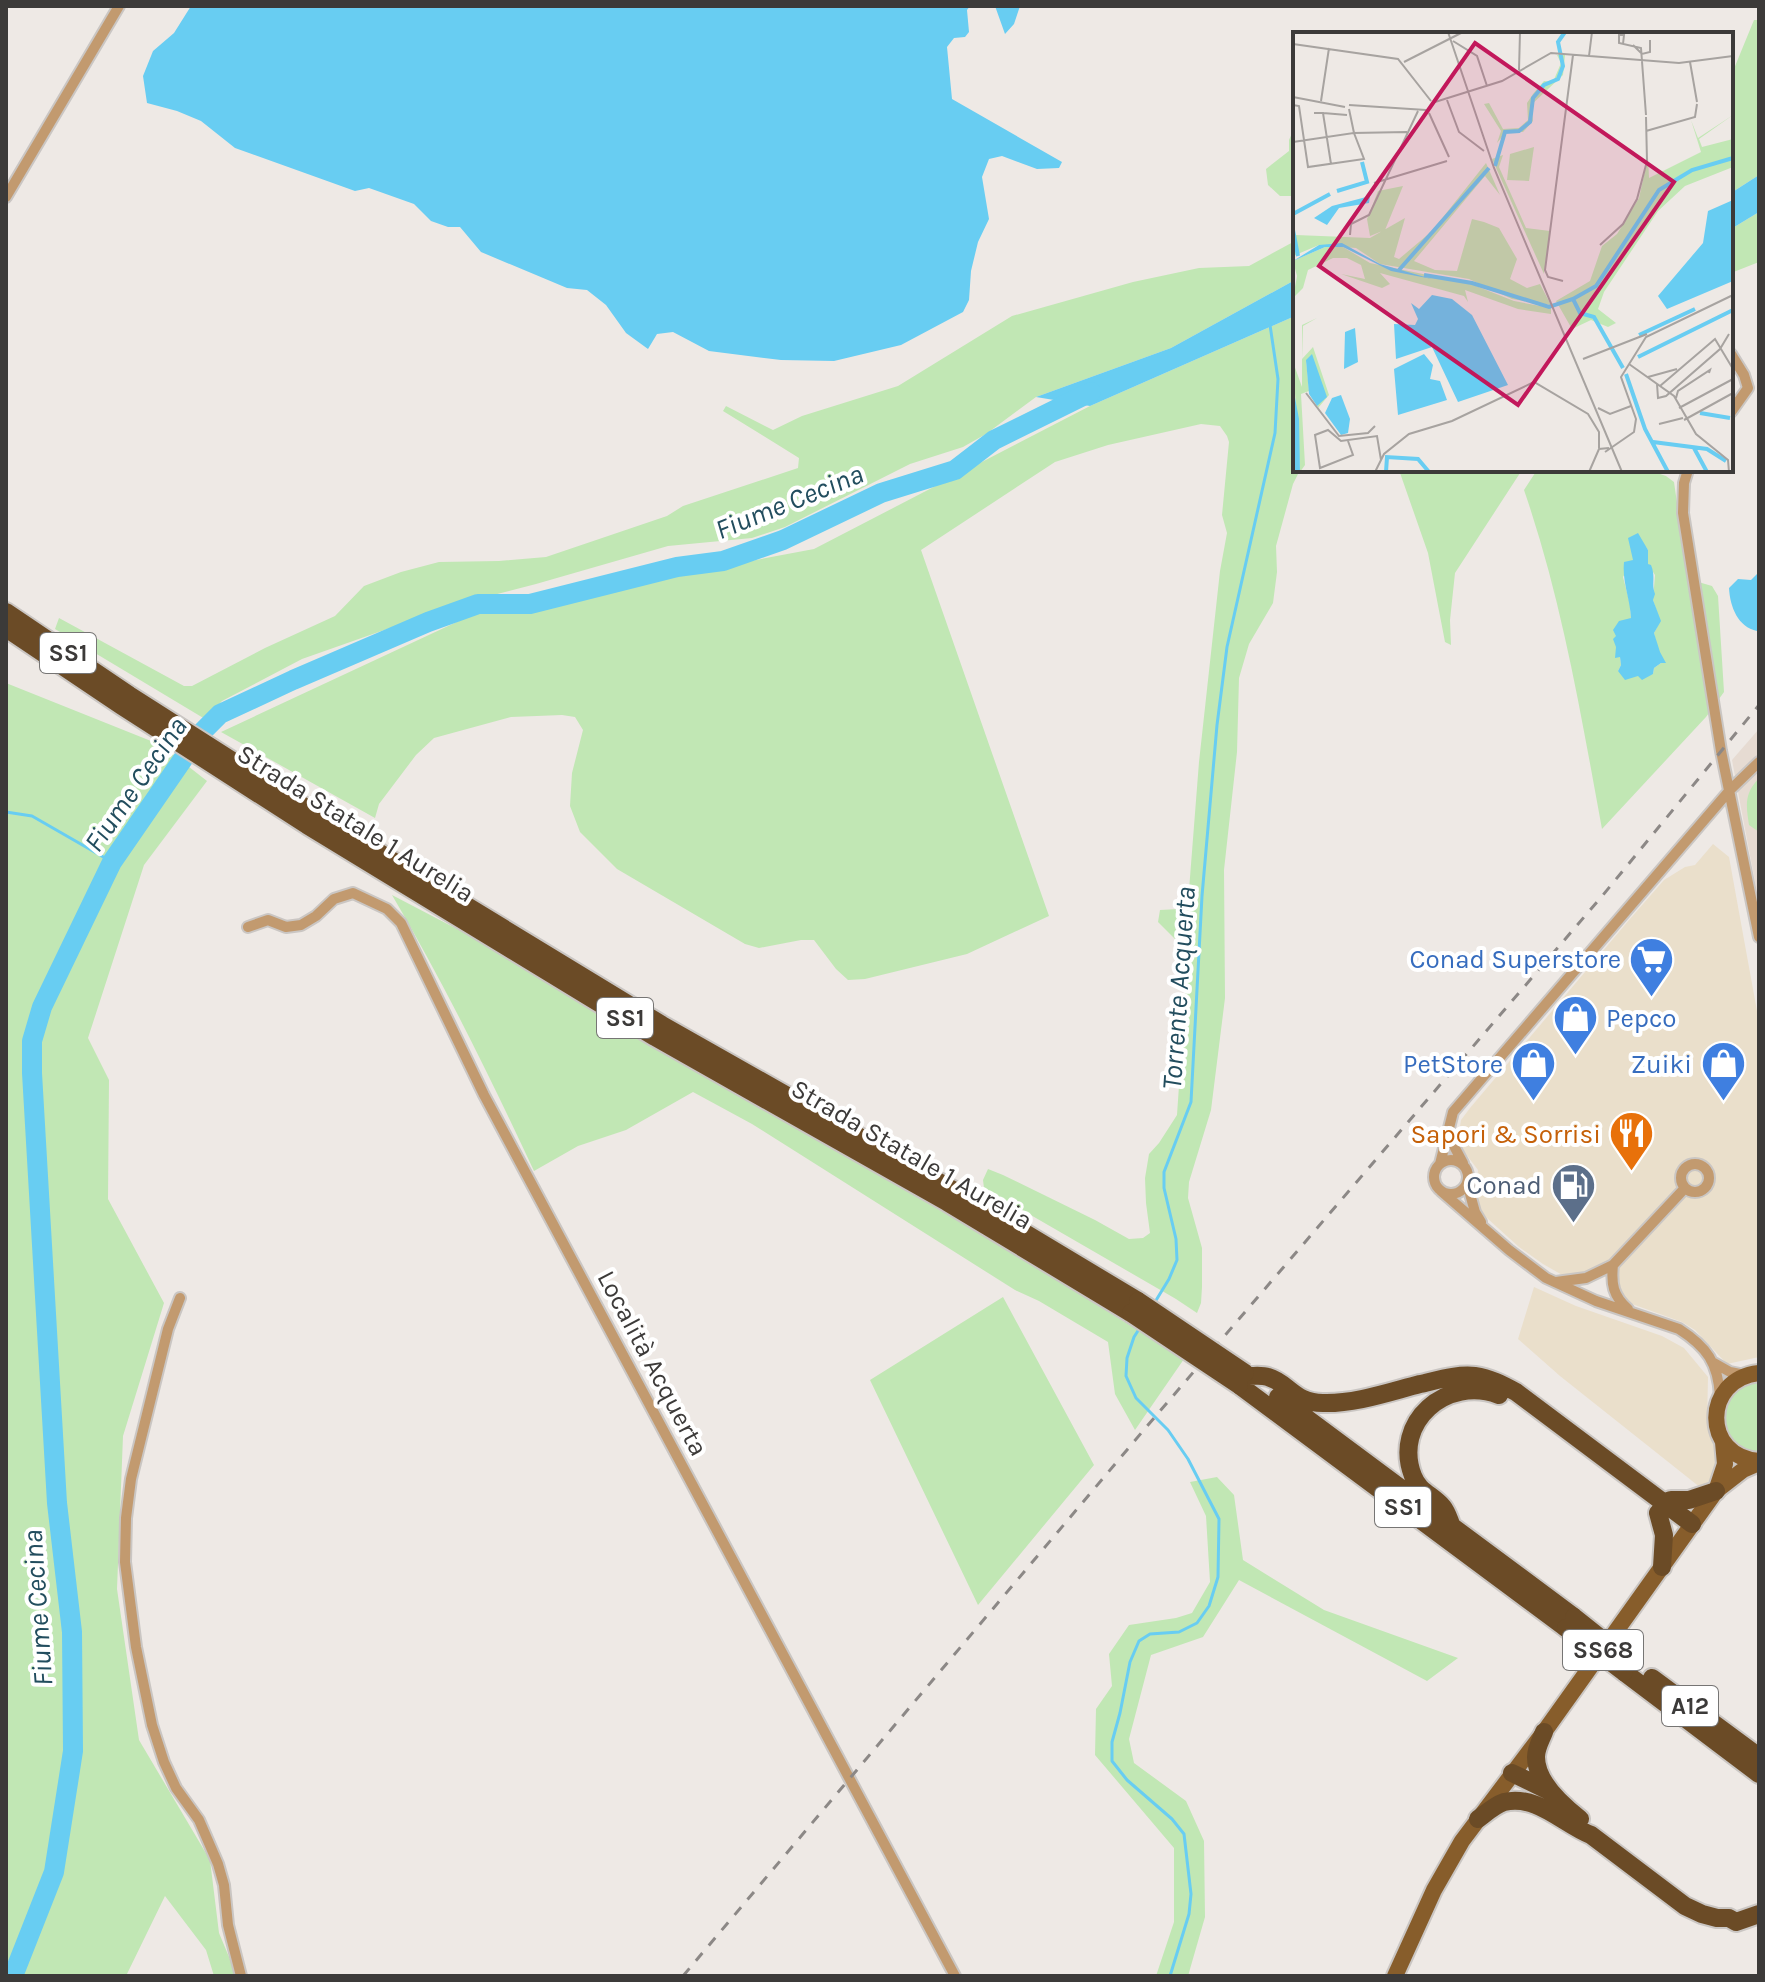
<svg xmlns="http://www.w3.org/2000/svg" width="1765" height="1982" font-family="Karla,sans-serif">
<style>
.commercial{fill:#eadfcb}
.built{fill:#e6dbd2}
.green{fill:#c1e7b4;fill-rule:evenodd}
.water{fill:#68cdf2}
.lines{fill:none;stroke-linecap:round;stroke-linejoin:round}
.stream{stroke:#68cdf2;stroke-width:3}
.river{stroke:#68cdf2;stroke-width:20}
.street-casing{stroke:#cac6c3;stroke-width:14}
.primary-casing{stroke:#cac6c3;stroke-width:20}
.highway-casing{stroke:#cac6c3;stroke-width:22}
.street{stroke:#c29a6f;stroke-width:10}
.primary{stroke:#875d2b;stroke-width:16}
.highway{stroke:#6b4b26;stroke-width:18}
.rail{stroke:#8c8886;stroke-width:3;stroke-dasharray:10 10;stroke-linecap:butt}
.highway-bridge-casing{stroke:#cac6c3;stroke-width:22;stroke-linecap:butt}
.highway-bridge{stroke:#6b4b26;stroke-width:18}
.labels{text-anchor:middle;stroke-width:8;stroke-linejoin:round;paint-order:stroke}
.shield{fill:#fff;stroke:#767574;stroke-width:2}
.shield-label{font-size:24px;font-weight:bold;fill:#3c3a39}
.street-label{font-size:26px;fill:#3c3a39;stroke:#fff}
.shop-label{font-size:26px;fill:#366cbe;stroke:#fff;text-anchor:end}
.food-label{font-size:26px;fill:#c56008;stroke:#fff;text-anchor:end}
.service-label{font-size:26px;fill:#4e5e75;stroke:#fff;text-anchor:end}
.water-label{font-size:28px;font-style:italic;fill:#224d5e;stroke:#fff}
.inset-river{fill:none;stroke:#68cdf2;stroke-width:4}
.inset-road{fill:none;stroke:#a7a3a0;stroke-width:2}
.view{fill:#c2185b;fill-opacity:0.15;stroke:#c2185b;stroke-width:4}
.inset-edge{fill:none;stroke:#3c3a39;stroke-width:4}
</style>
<rect width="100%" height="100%" fill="#eee9e5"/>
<path class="commercial" d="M1713,844L1729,857L1759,1022V1357L1727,1364L1695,1330L1682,1322L1632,1304L1624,1299L1618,1293L1616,1271L1607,1261L1588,1274L1564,1276L1543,1264L1519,1247L1477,1209L1475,1201L1478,1170L1462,1149L1458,1139L1461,1120L1470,1108L1629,920L1664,880L1685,867L1695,865Z
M1534,1287L1576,1306L1662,1336L1684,1348L1708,1377L1707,1424L1718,1454L1717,1467L1711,1479L1701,1488L1560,1376L1518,1339Z"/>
<path class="built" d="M1759,729V903L1732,760Z"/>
<path class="green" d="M1754,20H1759V175L1731,193V76Z
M1293,131H1295V196H1280L1268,185L1266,169L1289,151V140Z
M1759,212V262L1731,273V229Z
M1295,241V280L1171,348L1036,397L986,434L963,447L910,464L785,527L752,538L668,546L536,584L458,604L302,659L222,701L205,719L55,629L59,618L184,686H192L265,648L335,616L364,586L401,572L439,562L499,561L546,557L667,516L683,506L798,468L799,458L723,411L726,406L773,430L802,416L898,386L1012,316L1133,282L1199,268L1249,266Z
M1295,316V470H1300L1293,484L1276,546L1277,572L1273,603L1249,644L1239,678L1237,752L1224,870L1225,998L1211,1110L1189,1182L1188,1198L1202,1248V1287L1201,1303L1197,1313L1176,1299L984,1188L983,1180L988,1169L1003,1175L1095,1220L1129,1239L1143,1238L1150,1233L1146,1203L1145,1178L1149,1154L1159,1143L1177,1115L1186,984L1175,939L1158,922L1160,910L1179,909L1189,890L1199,762L1220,571L1227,533L1222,515L1229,442L1227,436L1220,426L1201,424L1108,445L1055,462L921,550L1049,916L967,954L865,979L848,980L836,969L814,940H801L759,948L745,944L617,869L580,832L570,806L572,773L583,730L575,717L562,715L511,717L434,738L416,755L379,804L375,818L221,732L476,613L814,549L1090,406Z
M1399,470H1522L1455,573L1450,620L1451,645L1445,642L1428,553Z
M1537,470H1648L1666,476L1674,482L1688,579L1712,586L1718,596L1724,692L1706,717L1602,829C1581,715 1562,600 1524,490ZM1643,543L1648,550V564L1655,575L1653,600L1660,621L1654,633L1661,663L1654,668L1653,674L1638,676L1618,671L1621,665L1620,656L1616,657L1617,637L1631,618L1630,604L1623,577Z
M6,683L161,745L207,781L144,865L88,1038L109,1080L108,1199L164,1303L123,1436L117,1589L139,1740L210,1860L219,1933L237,1976H214L206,1950L165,1896L126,1976H6Z
M1759,778V832L1749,825C1746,805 1744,794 1759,778Z
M392,895L480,941L589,1008L1014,1253L1184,1359L1135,1430L1115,1394L1108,1342L1039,1301L1015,1290L752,1124L693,1092L626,1130L578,1146L534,1171C490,1077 445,985 392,895Z
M1003,1297L1094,1465L978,1605L870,1380Z
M1759,1381V1453C1711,1446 1711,1387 1759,1381Z
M1217,1477L1234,1495L1243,1560L1324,1610L1458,1658L1427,1681L1239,1580L1203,1637L1151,1655L1129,1739L1134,1763L1186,1801L1204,1841L1205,1917L1188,1976H1156L1174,1922V1848L1095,1755L1096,1709L1112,1686L1109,1654L1129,1625L1176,1618L1192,1613L1210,1582L1206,1516L1190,1482Z"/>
<path class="water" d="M191,6H970L967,10L969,32L965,37L954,38L947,47L952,99L1062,162L1059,168L1037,169L1002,156L989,159L982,177L989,219L978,242L971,271L969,300L963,312L901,345L834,361L781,360L709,351L673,332L657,334L648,349L626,333L606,305L587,290L567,288L481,252L460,227H448L431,221L414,204L369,188L355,191L235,148L201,121L177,111L147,103L143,76L153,51L174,33Z
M995,6H1020L1014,24L1005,34Z
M1759,175V212L1731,229V193Z
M1295,280V316L1090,406L1036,397L1171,348Z
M1638,533L1648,550V564L1651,565C1656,577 1651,584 1655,594L1653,600L1661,621L1654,633L1660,652L1666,663H1661L1654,668L1653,674L1642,680L1638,676L1625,680L1618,671L1621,665L1620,657L1615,658L1616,647L1613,639L1616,636L1613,630L1619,621L1631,618C1630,598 1622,582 1624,562L1633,560L1628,538Z
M1759,572V629L1757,631C1738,627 1730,607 1729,588L1738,579L1751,580Z"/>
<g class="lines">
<path class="stream" d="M6,812L32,816L112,862
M1155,1302L1169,1279L1177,1260L1176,1239L1164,1188V1172L1191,1102L1202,896L1217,725L1227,647L1275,433L1278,379L1270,325
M1141,1326L1134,1337L1127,1358L1126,1376L1136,1398L1168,1430L1188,1459L1219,1519L1218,1577L1209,1606L1197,1623L1179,1632L1150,1634L1139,1641L1130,1662L1120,1713L1112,1742V1761L1127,1780L1172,1819L1184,1834L1191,1894L1189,1914L1170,1976"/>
<path class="river" d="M13,1976L54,1872L73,1751L72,1632L57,1503L32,1073V1041L42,1007L112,862L201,733L220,714L293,680L428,622L478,604H530L677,567L723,561L783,540L881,493L955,470L994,440L1091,392"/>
<defs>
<path id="street" d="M6,197L119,6
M1731,354L1744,375L1748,388L1731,412
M1688,470L1684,483L1683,513L1721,751L1759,937
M248,927L268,920L286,927L301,925L316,916L334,899L353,893L387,909L401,923L484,1095L955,1976
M1449,1130L1455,1148L1463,1163
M1434 1177a17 17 0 1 1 34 0a17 17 0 1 1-34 0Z
M1681 1178a14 14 0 1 1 28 0a14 14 0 1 1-28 0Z
M1440,1164L1453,1112L1730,790L1759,762
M1467,1183L1475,1212L1481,1222
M1441,1191L1509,1250L1546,1278L1596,1301L1679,1329C1707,1347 1718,1363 1720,1396
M1613,1265C1611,1284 1613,1296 1628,1309
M1556,1282L1586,1278L1613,1265L1685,1188
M180,1298L168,1329L131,1479L126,1518L125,1562L136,1647L152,1725L164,1762L176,1788L199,1820L218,1864L224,1885L228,1925L241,1976
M1714,1363L1730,1372L1745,1375"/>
<path id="primary" d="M1759,1373C1702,1379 1702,1457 1759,1461
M1716,1491L1743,1470L1759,1463
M1395,1976L1434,1890L1462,1841L1544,1732L1716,1491L1725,1464L1723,1442"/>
<path id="highway" d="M6,612L129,695L314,813L662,1025L953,1190L1138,1301
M6,628L122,706L307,825L655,1037L947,1202L1131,1313
M1249,1376C1255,1376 1262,1375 1268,1377C1289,1383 1294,1403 1323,1403C1355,1404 1389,1392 1420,1384C1438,1380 1457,1374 1475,1376C1490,1378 1503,1385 1516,1392L1692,1524
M1239,1385L1566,1628
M1278,1397L1574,1617
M1665,1502L1671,1500H1689L1716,1491
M1658,1513L1664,1535L1662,1567
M1451,1524C1449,1519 1447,1512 1443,1507C1433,1495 1419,1492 1413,1476C1392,1422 1447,1375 1499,1395
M1624,1672L1759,1774
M1652,1678L1759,1757
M1544,1732C1541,1740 1536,1748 1536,1757C1536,1782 1562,1805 1580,1819
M1512,1773L1551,1792
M1478,1819C1486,1813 1495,1805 1504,1802C1537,1794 1563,1824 1591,1835L1685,1906L1702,1914L1717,1918H1729L1736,1922L1759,1914"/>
</defs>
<use href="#street" class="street-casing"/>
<use href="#primary" class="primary-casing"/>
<use href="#highway" class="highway-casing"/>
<use href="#street" class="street"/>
<use href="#primary" class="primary"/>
<use href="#highway" class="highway"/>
<path class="rail" d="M683,1976L1148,1425L1603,895L1759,705"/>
<defs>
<path id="highway-bridge" d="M1138,1301L1245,1373
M1131,1313L1239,1385
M1574,1617L1628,1660
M1566,1628L1624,1672"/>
</defs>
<use href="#highway-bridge" class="highway-bridge-casing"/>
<use href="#highway-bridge" class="highway-bridge"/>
</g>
<defs>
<symbol id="supermarket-pin" viewBox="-11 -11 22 30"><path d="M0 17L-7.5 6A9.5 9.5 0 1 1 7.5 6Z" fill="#3f7fe0" stroke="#fff"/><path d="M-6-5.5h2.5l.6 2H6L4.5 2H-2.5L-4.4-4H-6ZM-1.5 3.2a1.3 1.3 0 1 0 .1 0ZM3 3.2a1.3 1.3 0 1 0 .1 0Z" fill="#fff"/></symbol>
<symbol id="shop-pin" viewBox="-11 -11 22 30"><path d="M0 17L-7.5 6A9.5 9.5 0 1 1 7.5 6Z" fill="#3f7fe0" stroke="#fff"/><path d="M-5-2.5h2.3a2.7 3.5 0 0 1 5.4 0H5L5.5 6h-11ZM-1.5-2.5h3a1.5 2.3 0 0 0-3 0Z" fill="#fff"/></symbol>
<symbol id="restaurant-pin" viewBox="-11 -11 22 30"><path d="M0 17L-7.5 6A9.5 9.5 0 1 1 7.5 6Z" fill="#e8710a" stroke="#fff"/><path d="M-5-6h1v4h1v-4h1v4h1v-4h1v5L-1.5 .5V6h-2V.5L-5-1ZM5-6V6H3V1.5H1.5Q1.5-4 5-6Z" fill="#fff"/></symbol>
<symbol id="fuel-pin" viewBox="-11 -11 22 30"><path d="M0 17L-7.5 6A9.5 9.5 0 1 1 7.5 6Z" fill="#5c6f8a" stroke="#fff"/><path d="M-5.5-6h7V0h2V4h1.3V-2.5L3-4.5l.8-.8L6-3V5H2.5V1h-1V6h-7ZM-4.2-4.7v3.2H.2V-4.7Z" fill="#fff"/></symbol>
</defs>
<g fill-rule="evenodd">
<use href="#supermarket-pin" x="1626" y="934" width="51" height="69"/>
<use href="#shop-pin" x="1550" y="992" width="51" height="69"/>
<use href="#shop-pin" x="1508" y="1038" width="51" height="69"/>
<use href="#shop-pin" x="1698" y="1038" width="51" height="69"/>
<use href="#restaurant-pin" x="1606" y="1108" width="51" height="69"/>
<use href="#fuel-pin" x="1548" y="1160" width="51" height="69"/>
</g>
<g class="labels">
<g class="shield">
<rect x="40" y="633" width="56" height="40" rx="6"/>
<rect x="597" y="998" width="56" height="40" rx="6"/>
<rect x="1375" y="1487" width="56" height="40" rx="6"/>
<rect x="1563" y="1630" width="80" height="40" rx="6"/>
<rect x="1662" y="1686" width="56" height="40" rx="6"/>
</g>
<g class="shield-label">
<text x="68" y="661">SS1</text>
<text x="625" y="1026">SS1</text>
<text x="1403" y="1515">SS1</text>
<text x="1603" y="1658">SS68</text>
<text x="1690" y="1714">A12</text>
</g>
<g class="street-label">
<text transform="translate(356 823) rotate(32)" y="9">Strada Statale 1 Aurelia</text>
<text transform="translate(912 1154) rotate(30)" y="9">Strada Statale 1 Aurelia</text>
<text transform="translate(653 1363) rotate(62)" y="9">Località Acquerta</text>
</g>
<g class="shop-label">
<text x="1621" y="968">Conad Superstore</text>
<text x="1606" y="1027" text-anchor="start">Pepco</text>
<text x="1503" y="1073">PetStore</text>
<text x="1692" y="1073">Zuiki</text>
</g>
<g class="food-label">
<text x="1601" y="1143">Sapori &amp; Sorrisi</text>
</g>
<g class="service-label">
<text x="1542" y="1194">Conad</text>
</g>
<g class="water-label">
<text transform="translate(789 501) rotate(-22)" y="10">Fiume Cecina</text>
<text transform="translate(135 784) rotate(-55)" y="10">Fiume Cecina</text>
<text transform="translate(1178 988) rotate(-86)" y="10">Torrente Acquerta</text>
<text transform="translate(37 1608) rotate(-94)" y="10">Fiume Cecina</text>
</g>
</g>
<g transform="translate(1293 32)">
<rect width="440" height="440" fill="#eee9e5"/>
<path d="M264,23H272L270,43L238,73L240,89L230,100H213L204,111L208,99L191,72L196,71L210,97L226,96L235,88L234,71L240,62L251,49L260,50L268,31ZM440,83L406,107L409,115L440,107V135L392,154L365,179L311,260L305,277L323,291L315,295L298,288L279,297L263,269L297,249L309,214L324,202L346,166L355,125L356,146L408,120L398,88L405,106ZM241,115L236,149L214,148L217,122ZM210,123L206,135L233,196L257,199L251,242L199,127ZM193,131L207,163L192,144L121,229L142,238L164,239L179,187L191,190L206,196L224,227L217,247L234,256L247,252L258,273L219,267L176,247L87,232L63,216L26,213L0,224L3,203L77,206L112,186L101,225L106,227L139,199ZM110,154L92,198L77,204L74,187L85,159ZM32,215H50L77,231L178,252L221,269L258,276V282L225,277L172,258L175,270L171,264L87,241L97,252L89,256L48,242L72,247L68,233L54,226H40L15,238L10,256L0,266L4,244L0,229ZM24,286L10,294L9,327L20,315L36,363L25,376L13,328L16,359L8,362L12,433L7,440L0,330L9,355V293Z" fill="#c1e7b4"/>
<path d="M77,164L76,171L46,176L34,193L21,186L39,174ZM440,168V249L374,277L365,264L410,211L415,179ZM49,211L87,232L139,247L98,239L50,215H32L0,229L26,213ZM139,263L159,267L179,283L215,353L165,370L139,315L103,327L101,292L122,293L125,287L118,271L126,277ZM62,296L65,330L51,337L52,300ZM19,322L34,365L24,374L16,362L13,328ZM131,322L140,333L137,347L147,349L154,368L105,383L101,337ZM0,355L6,387L7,440H0ZM48,363L57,387L55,401L48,403L32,381L39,366Z" fill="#68cdf2"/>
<path class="inset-river" d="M202,134L212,100L226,99L237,90L240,66L251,53L265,47L270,34L265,10L272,0M44,159L74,150L69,130M0,182L37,162M0,198L5,224M106,238L196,136M131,243L179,251L256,275L280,267L303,254L366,158L399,138L440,126M280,267L287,281L301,285L330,336M346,303L402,277M345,325L440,278M333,342L352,397L375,440M407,381L437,386M360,410L414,417L433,429M401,416L414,440M93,440L94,425L125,427L136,440"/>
<path class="inset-road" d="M155,0L201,136L329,440M160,9L184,24L194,54M0,12L105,27L138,69M330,12L331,3H326V11L348,16L353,83M340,13L349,22L357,20V8M296,24L299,0M111,30L170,0M397,30L404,70M226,38L227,0M0,65L52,75M154,68L166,100L191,119M28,69L36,16M142,70L209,49L258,21L386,31L440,24M0,73L6,74L15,135L71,127L61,101L114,100M56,73L133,78M21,81H30L38,132M30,81L54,83M136,81L156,125M353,99L402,85L404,72M0,110L61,101L56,77M81,151L154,129M57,203L58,192L76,183L125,79M307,213L330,192L344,167L354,129L353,85M270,249L255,245L252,238L280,23M290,327L354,302M336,332L381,364L403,402L435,428L436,440M355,345L384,337M364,352L365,366L373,364L427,317L436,302M367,354L422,307L440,337M13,361L46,404L75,401L82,394M383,366L385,359L417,338L416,341M305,376L317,382L338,374M386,376L440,347M391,388L440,361M366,392L390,386M55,409L60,423L27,436L22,403L35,398L48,409L84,404L88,428M312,420L341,400L343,387L328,345L353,305L440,263M82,440L91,422L116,402L159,389L241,350L295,382L306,400V416M296,440L306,417L316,416"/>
<path class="view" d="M182,11L381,150L225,373L26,234Z"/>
<rect width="440" height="440" class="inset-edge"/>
</g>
<rect width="1765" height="1982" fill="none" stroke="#3c3a39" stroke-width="16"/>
</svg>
